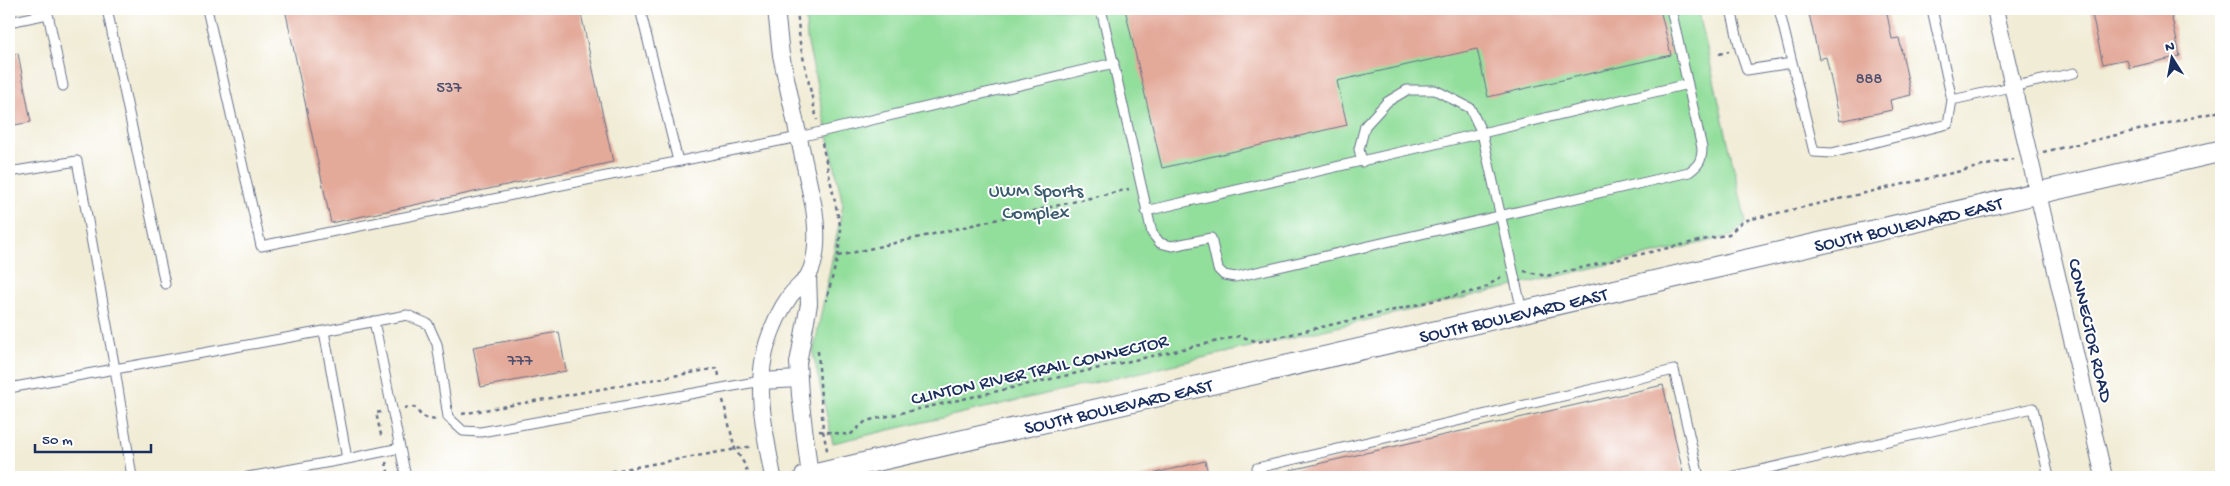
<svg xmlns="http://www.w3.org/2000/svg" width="2230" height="486" font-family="'Gochi Hand',sans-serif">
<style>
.green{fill:#92de9b;stroke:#56867c}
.building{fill:#e3a999}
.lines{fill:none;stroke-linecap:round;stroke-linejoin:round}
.service-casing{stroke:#667188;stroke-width:11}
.minor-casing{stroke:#667188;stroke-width:18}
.tertiary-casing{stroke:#667188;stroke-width:23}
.path{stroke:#667188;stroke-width:2.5;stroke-dasharray:4 4;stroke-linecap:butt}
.service{stroke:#fff;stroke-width:9}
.minor{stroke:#fff;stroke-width:16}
.tertiary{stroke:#fff;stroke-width:21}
.labels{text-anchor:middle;stroke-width:4;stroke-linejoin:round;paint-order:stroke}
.number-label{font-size:16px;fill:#4d4e6d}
.park-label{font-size:19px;fill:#395b6d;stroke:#fff}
.street-label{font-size:19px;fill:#1b2f5e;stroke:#fff}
</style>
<rect width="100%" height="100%" fill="#fff"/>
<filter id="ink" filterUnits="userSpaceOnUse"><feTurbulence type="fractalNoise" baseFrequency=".02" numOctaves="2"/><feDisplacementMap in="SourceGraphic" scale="10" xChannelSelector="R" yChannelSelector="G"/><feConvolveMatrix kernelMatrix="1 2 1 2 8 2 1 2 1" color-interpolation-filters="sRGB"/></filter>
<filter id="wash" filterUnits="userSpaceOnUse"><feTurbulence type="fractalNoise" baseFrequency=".0096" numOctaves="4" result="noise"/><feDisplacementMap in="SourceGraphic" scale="20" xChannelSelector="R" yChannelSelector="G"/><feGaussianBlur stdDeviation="1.12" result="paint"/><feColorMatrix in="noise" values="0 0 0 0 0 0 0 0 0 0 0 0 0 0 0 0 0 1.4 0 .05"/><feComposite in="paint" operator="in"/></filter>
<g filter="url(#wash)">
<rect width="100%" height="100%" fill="#f1ecd6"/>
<path class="green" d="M805,9H1698L1746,222L1732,236L833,443L813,354L843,205L807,39Z"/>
<g id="blocks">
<path class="building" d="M285,9H580L613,162L331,223Z
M1125,9H1660L1671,55L1488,97L1477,49L1337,81L1347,125L1162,168Z
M1808,9H1886L1892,39L1899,38L1911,95L1890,100L1892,110L1840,121L1826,57L1819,59Z
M2095,9H2170L2180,56L2129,68L2127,59L2103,64L2091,10Z
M18,53L31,122L9,126V55Z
M559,332L566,371L481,387L473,347Z
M1663,385L1684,477H1279L1278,473Z
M1205,461L1209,477H1139Z"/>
</g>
</g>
<g filter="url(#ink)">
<use href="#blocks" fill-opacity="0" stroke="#667188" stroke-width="1"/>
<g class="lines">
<defs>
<path id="service" d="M47,9L63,86
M107,9L165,284
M207,9L261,246L799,137L1114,63
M640,9L678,161
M1101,9L1152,233L1160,243L1172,246L1211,238L1218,269L1224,275L1235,277L1689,172C1699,165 1702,160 1702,148L1671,9
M1731,9L1740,49L1747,70L1792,63
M1779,9L1814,152L1832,153L1948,124L1952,100L2074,73
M1932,9L1952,100
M9,22L48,14
M1362,162L1359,149L1365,126L1387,102L1407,90H1435L1470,108L1482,133L1688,84
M9,172L77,161L115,369L9,388
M1146,211L1482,133L1522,311
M374,321L406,477
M324,331L407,315L428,324L437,344L448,417L463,431L481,432L761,381
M347,459L400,448
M132,477L115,369L324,331L347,459L248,477
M1258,477L1257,468L1674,370L1699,477
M1730,477L2033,408L2049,477"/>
<path id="minor" d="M1995,9L2104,477
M808,276L809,304L798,363L800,395L810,477
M761,381L799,379
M773,477C765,433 754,388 767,344C772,328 780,310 790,296C795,289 804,283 808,276C819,257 817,229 814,208L781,55L776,9"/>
<path id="tertiary" d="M805,477L2221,151"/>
</defs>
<use href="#service" class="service-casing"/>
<use href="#minor" class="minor-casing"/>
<use href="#tertiary" class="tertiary-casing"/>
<path class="path" d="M797,9L800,43L817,120
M1719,54L1729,51
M822,143L841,229L838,256L826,301
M2043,152L2221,111
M838,256L1129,189
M1524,271L1546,276L1729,234L1743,221L2013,159
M818,351L823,431L828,454
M723,400L735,449L745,465L748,477
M404,408L414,407C421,415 424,421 437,419
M381,412L376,413L382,439
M462,414L718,368L719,377
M819,431L850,435L866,421L1240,336L1258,342L1483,289L1502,276
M386,462L389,477
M580,477L753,446"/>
<use href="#service" class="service"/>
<use href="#minor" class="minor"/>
<use href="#tertiary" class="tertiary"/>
</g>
</g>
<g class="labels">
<g class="number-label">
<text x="1869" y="83">888</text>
<text x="449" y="92">537</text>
<text x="520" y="365">777</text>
</g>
<g class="park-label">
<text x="1036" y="196">UWM Sports<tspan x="1036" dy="22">Complex</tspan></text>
</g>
<g class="street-label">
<text transform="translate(1908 223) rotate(-13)" y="7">SOUTH BOULEVARD EAST</text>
<text transform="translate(1513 314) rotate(-13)" y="7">SOUTH BOULEVARD EAST</text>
<text transform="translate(2092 330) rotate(77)" y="7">CONNECTOR ROAD</text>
<text transform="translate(1039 368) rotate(-13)" y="7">CLINTON RIVER TRAIL CONNECTOR</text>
<text transform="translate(1118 405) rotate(-13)" y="7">SOUTH BOULEVARD EAST</text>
</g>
</g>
<rect width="2230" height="486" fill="none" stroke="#fff" stroke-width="30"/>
<g transform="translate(2172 58) rotate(349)" stroke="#ffffff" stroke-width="4" paint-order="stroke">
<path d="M0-4L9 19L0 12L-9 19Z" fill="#1b2f5e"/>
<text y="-8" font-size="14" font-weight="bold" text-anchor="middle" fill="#1b2f5e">N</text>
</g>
<path d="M35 444v8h116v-8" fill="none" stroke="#1b2f5e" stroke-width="2.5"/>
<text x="42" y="444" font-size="15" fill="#1b2f5e" stroke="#ffffff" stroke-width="4" paint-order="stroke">50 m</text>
</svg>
